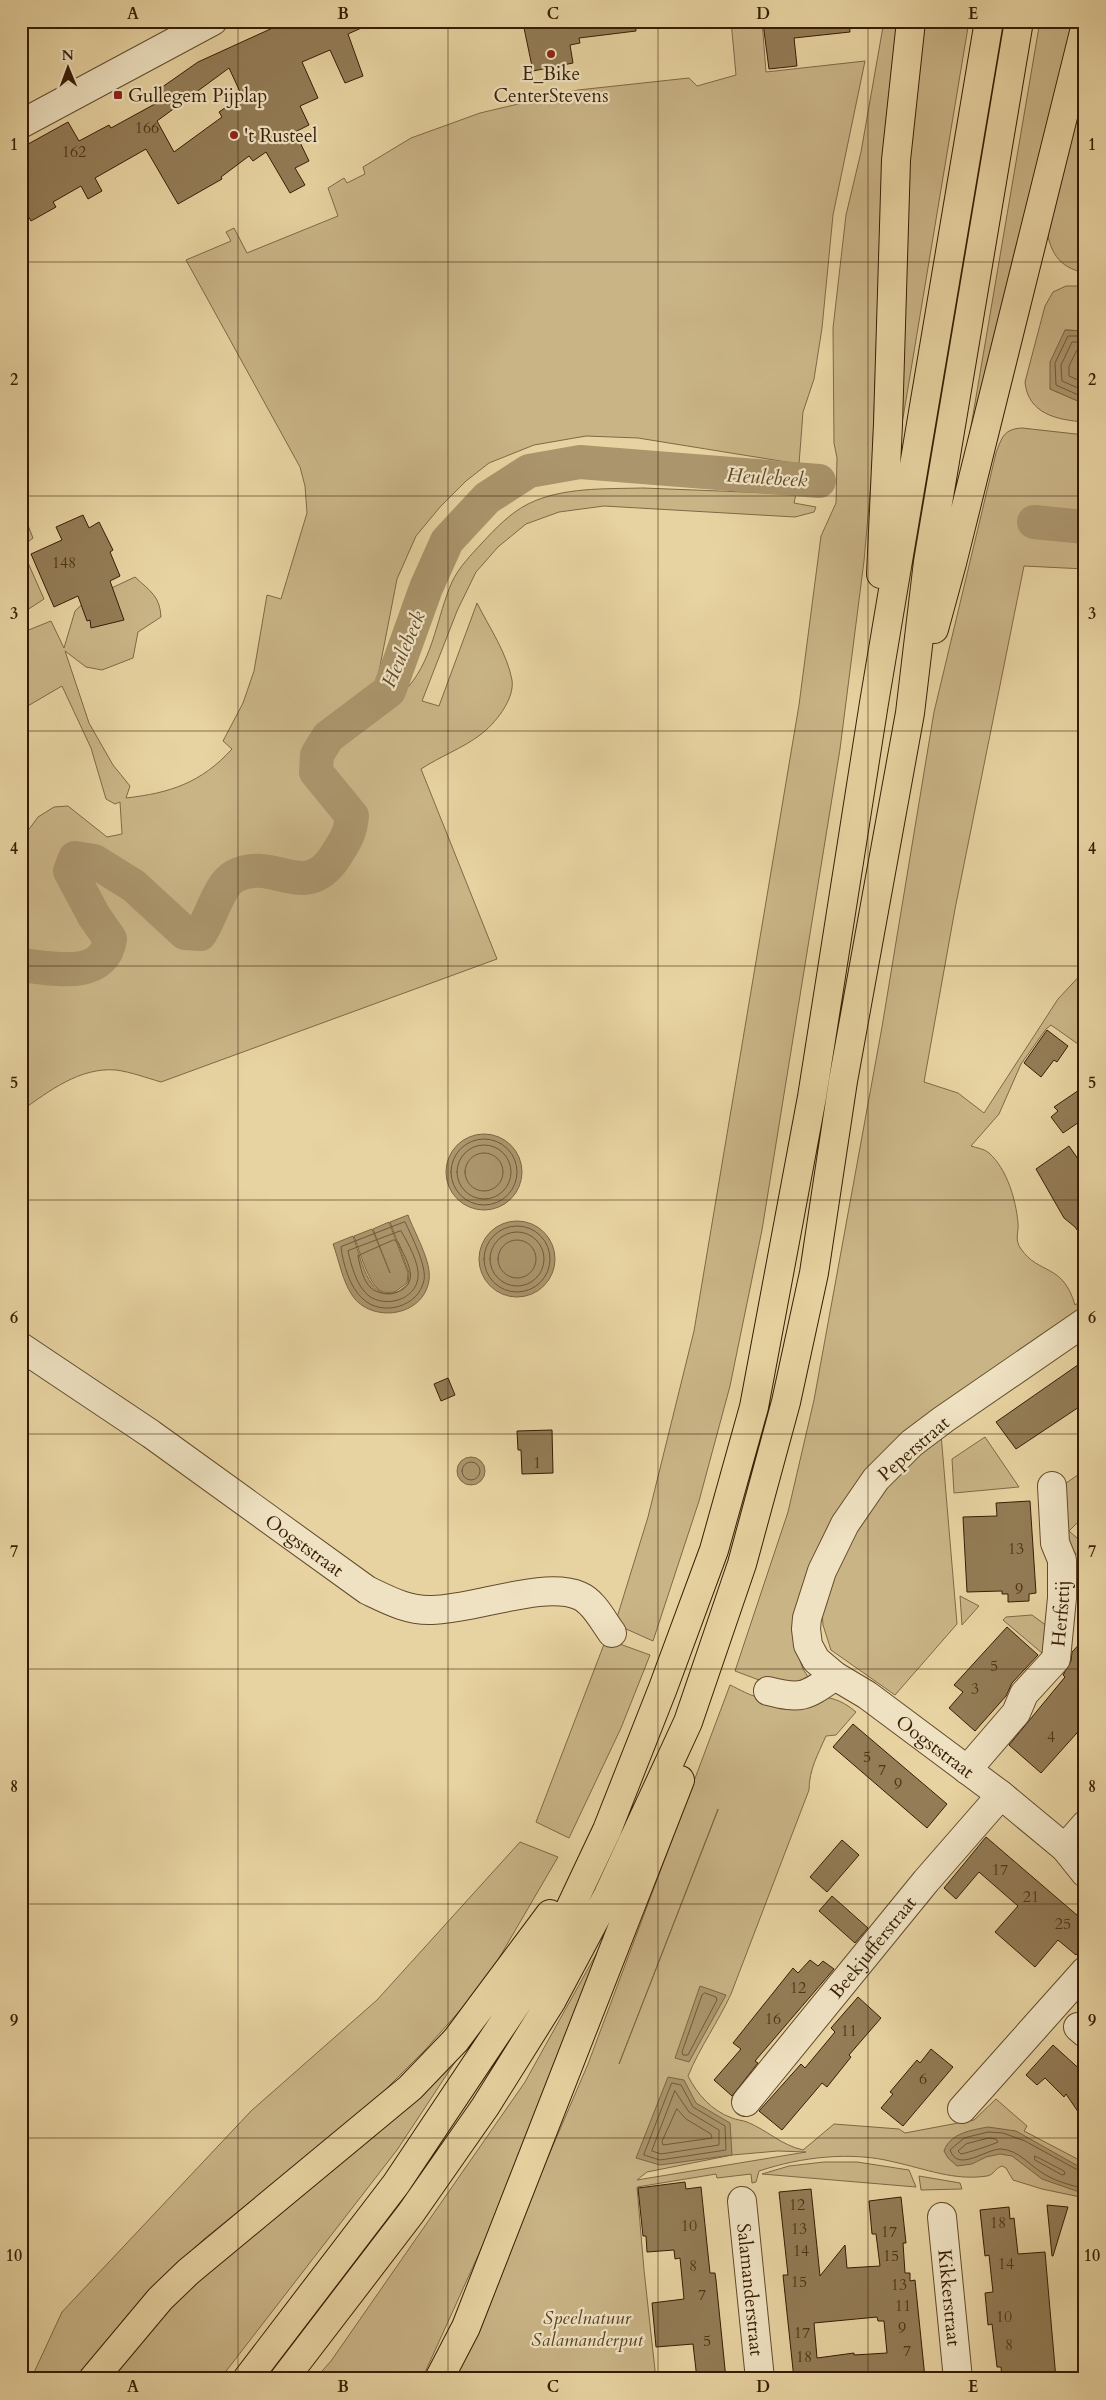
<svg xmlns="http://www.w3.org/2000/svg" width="1106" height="2400" font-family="Cardo,serif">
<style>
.green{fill:#c9b486;stroke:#806845;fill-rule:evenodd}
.water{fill:#ab956c;stroke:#7d6542}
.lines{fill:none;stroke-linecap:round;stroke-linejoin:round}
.shore{stroke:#715938;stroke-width:1}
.river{stroke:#ab956c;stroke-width:34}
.building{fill:#937c56;stroke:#371d04;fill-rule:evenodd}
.minor-casing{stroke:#634a2b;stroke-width:30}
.highway-casing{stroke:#371d04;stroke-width:30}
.minor{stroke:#efe2c2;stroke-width:28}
.highway{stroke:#e7d3a1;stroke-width:28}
.grid{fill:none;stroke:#371d04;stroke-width:1;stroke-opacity:0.55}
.poi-dot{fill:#8f2418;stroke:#efe2c2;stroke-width:2}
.labels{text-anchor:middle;stroke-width:4.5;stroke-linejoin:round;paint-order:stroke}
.number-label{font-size:16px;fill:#4e3518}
.poi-label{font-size:19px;fill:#371d04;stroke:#efe2c2;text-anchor:start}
.street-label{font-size:19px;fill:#371d04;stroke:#efe2c2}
.park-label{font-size:19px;font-style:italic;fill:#5c4324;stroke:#efe2c2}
.water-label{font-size:20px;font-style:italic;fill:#604728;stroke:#efe2c2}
.neatline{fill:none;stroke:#371d04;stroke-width:2}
.grid-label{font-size:16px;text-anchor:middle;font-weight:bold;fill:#371d04}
</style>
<rect width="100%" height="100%" fill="#e7d3a1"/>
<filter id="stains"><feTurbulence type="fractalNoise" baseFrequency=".004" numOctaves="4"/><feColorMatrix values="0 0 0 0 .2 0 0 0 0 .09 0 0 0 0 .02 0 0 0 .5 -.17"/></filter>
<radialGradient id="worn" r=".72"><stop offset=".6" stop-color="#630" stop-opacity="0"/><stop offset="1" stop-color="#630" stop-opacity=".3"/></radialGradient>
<path class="green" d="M731,21H762L766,72L865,61L833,215L822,328L814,379L803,412L799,464L638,438L586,436L534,445L489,463L466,481L440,507L416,536L397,579L375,692C348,717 311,734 307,775C315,791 338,800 342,818C346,838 322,875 300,873C291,872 284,866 275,865C233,858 214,884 202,920L194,923L182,922L126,875L77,848L64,857V868L97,930L102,947C81,968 48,961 21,959V840L38,817L54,807L68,806L107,837L122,834L120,802L115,804L106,799L91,748L62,686L26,707L21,697V633L51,621L64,648L75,611L88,599L135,577C150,591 160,596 161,617L138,632L133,658L102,670L86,667L65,651L89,723L113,765L130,786L126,798C170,793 201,783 232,749L223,741L243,703L254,671L267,595L281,599L307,513L305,486L300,467L186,260L231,241L226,232L234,228L247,253L338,216L328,188L344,178L347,183L365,174L363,167L411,138L480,113L578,90L689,78L697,86L736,75Z
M884,21H900L878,298L872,472L864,561L840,749L762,1230L730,1386L699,1501L653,1641L615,1624L648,1517L694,1331L799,705L821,536L836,503L837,458L834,443L833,328L846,215L861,152Z
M922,21H969L891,490L908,161Z
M1040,21H1075L959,497Z
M1085,70V273C1057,267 1050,251 1046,226Z
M1066,286H1085V331L1065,330L1050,389L1085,404V422C1057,420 1028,414 1025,382L1045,306L1053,292Z
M1022,428L1085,435V515L1032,510L1030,531L1085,536V569L1024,566L955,909L924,1082L958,1093L984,1113L1058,999L1085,970V1049L1051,1025L1046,1029L1021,1064L999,1114L971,1146C977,1148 985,1149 989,1153C1007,1169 1016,1200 1018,1223C1019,1233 1014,1239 1021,1249C1039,1275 1063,1263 1075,1305L1085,1298V1309L890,1449L798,1655L803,1669L810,1680L775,1686L735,1671L788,1512L814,1400L882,1027L934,712L996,453C1002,437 1004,429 1022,428Z
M643,488L796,494L794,503L816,507L814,512L795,517L604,506L559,512L526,524L498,547L476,572L457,611L422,701L439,706L477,603C489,627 507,653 512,680C515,699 495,724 480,735C463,748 439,757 421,769L497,959L161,1082C147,1078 131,1072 116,1070C80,1067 49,1091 21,1111V971C45,972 108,981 115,950C116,944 117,937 114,932C106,914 92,897 81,881L79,872L82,869C119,864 160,939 190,941C216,944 218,887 244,878C266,870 294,882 315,886L345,854L362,823L356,803L322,770C327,736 364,718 390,699C396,695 404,691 409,686C434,656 437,616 452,582C459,567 471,555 482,543C495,529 510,513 528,504C562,487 605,489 643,488Z
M21,508L33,538L21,547L44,599L21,614Z
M941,1434L957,1624L895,1695L831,1650L823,1625L822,1611L849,1533L880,1489Z
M985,1437L1019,1487L954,1493L952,1459Z
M1085,1470V1482L1078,1489L1085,1495V1515L1069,1531L1085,1545V1556L1079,1557L1063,1539L1059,1488Z
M960,1596L979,1606L962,1625Z
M1032,1615L1047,1626L1049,1649L1042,1653L1003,1620L1006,1617Z
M606,1639L650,1655L621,1728L569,1838L536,1822Z
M730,1685C739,1689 752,1697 762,1698C799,1702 825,1685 856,1712L836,1735L826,1736C818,1754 809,1770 809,1790L731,1994C718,2022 700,2047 688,2076C697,2094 712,2111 732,2118C736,2120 742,2120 747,2122C767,2130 781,2145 803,2150L834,2124L899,2129L905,2133L974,2120L996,2099L1027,2126L1024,2131L1085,2163V2198L1042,2189L1013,2180L1006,2168L1002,2166C995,2168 994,2175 987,2176C954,2181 926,2169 894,2162C851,2151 801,2157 759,2171L756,2182L752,2183L751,2174L717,2178L716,2174L637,2187L644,2270L656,2379H448L509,2248L588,2064ZM718,1809V1810L619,2064ZM778,2151L806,2152L637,2180L647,2172L732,2155Z
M520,1842L558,1857L485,1982L425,2050L370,2105L204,2239L159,2281L125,2318L80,2379H31L62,2312L251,2111L377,2000Z
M629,1895L551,2095L422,2379H315L331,2361L525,2082Z
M486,2015L397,2150L220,2379H110L142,2336L188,2290L376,2135Z
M824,2162H857L909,2170L916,2187L762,2174L789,2166Z
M919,2176L960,2183L962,2189L921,2190Z"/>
<path class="water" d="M1065,330L1085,331V404L1050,389V362Z
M446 1172a38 38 0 1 1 76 0a38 38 0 1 1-76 0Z
M408,1215C414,1232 432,1262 429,1280C424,1317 371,1324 352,1295C342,1280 339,1260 333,1244L353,1236C360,1254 368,1302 395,1293C399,1292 404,1287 408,1284L409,1273L390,1222Z
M479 1259a38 38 0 1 1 76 0a38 38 0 1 1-76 0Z
M389,1222L408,1273L407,1283L395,1292C392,1292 387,1293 383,1292C369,1288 359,1249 354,1236L372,1229L390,1273L373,1229Z
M457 1471a14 14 0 1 1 28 0a14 14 0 1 1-28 0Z
M700,1986L726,1995L689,2062L675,2058Z
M668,2077L684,2080L696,2103L730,2123L732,2155L660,2165L636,2158Z
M988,2127L1016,2131L1085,2170V2194L1042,2179L1012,2156L1000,2154L986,2157L972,2164L957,2166L948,2158L944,2151C950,2133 972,2130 988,2127Z"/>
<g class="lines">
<path class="shore" d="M1085,336H1068L1055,363L1056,385L1085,398
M1085,342H1072L1061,365L1062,381L1085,391
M1085,349L1077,350L1069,366V376L1085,383
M451 1172a33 33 0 1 1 66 0a33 33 0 1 1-66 0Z
M457 1172a27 27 0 1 1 54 0a27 27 0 1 1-54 0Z
M465 1172a19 19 0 1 1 38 0a19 19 0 1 1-38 0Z
M405,1222C411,1235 427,1266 424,1280C419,1307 382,1317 363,1299C350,1288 343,1264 341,1247Z
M484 1259a33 33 0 1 1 66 0a33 33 0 1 1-66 0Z
M401,1231C408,1243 420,1264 418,1278C415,1300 386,1308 369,1296C357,1287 351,1265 348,1251Z
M490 1259a27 27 0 1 1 54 0a27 27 0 1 1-54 0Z
M498 1259a19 19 0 1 1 38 0a19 19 0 1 1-38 0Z
M394,1240L398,1242C402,1251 408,1261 410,1271C415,1292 385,1300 371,1288C363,1281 360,1266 358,1256Z
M462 1471a9 9 0 1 1 18 0a9 9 0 1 1-18 0Z
M705,1993L716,1997L717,2000L688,2055H683L682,2052L702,1995Z
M672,2083L681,2085L693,2107L725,2126L726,2150L660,2160L644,2155Z
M675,2091L689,2112L719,2130V2145L661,2154L652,2151Z
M677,2109L686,2119L711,2134L712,2138L663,2145L662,2142Z
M989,2138L996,2139L998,2142C992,2145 967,2153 961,2154L958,2151L966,2144Z
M1035,2156L1064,2171L1065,2174L1062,2175L1035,2160Z
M1085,2174L1025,2141L1003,2133L988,2132L964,2138L950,2150C958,2173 985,2149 1001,2149C1019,2150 1030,2166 1044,2174C1057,2182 1071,2185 1085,2189"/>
<path class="river" d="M1034,522L1085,527
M21,965C52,968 104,981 110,939L94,916L70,871L75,858L94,861L134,886L185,933L200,934C211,918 219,884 235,876C274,856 304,903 335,857C345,841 350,835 352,816L316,772L317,755L328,737L389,691L426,588L447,541L487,498L529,471L580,462L819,481"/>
</g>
<path class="building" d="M288,21H377L348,34L363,76L345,83L330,50L302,62L318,98L300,106L309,125L295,132L309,161L295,168L305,185L290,193L266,152L253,161L249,156L221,177L222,179L178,204L146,149L95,178L102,191L88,199L81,186L53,202L56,207L31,221L26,212L21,215V148L68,122L79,141L109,125L111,128L164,99L158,90L198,62ZM229,68L242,96L219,112L222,117L174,152L157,121Z
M561,21H635L636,31L579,38L580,43L570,45L573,63L533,71L524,28Z
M768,21H849L850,32L794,38L797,66L769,69L763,23Z
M83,515L89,528L99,522L113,550L110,552L120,576L110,581L124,620L91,628L90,620L87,621L78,596L54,607L31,554L62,540L56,527Z
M1047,1030L1068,1046L1057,1062L1054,1060L1041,1077L1024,1063Z
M1085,1086V1118L1063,1133L1051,1117L1058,1111L1054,1107Z
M1069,1146L1085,1169V1241L1075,1227L1064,1218L1036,1169Z
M1085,1360V1403L1016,1449L996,1422Z
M448,1378L455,1395L441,1401L434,1384Z
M552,1430L553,1473L522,1474L521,1450H518L517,1431Z
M1030,1501L1036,1593L1029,1594V1601L1008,1602V1594H1002V1591L967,1592L963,1517L997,1516L996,1503Z
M1007,1627L1038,1655L1012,1683L1006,1696L975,1731L949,1708L963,1692L954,1685Z
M1085,1638V1724L1041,1773L1009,1745L1065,1677L1063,1675L1071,1661L1072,1652Z
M853,1724L947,1804L927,1828L833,1747Z
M986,1837L1085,1922V1945L1076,1955L1058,1940L1035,1967L995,1932L1018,1906L979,1872L956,1899L944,1888Z
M842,1840L859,1855L827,1892L810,1877Z
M832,1896L868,1928L855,1943L819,1911Z
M810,1960L818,1966L823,1961L834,1969L755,2061L758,2063L732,2096L714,2080L741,2049L733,2043L793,1968L798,1973Z
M858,1997L881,2018L849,2055L851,2057L827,2087L822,2083L782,2130L759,2111L801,2064L805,2068L835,2032L831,2028Z
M1053,2045L1085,2074V2122L1066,2094L1064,2097L1045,2078L1037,2085L1026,2075Z
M931,2049L953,2067L903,2126L881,2108L893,2094L890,2092L917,2060L920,2063Z
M685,2182L686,2189L701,2187L710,2273H715L716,2280L726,2379H697L693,2344L656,2347L652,2303L684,2299L680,2258L675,2259L674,2250L647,2252L646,2236H643L638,2188Z
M811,2189L820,2276L845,2245L847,2268L880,2266L876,2234H872L869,2201L901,2197L906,2243H903L905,2273H910V2281L915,2280L925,2378L794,2379L783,2275H788L779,2192ZM877,2317L878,2321H884L887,2353L854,2355V2353L817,2358L814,2323Z
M1047,2205L1068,2207L1053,2256H1052Z
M1009,2207L1010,2219L1014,2218L1018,2254L1045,2252L1056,2379H1002L1001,2367H997L992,2324L988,2325L985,2293L993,2292L989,2255L985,2256L980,2210Z"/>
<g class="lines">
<defs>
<g id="minor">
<path d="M21,124L213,21"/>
<path id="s1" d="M1085,1322L944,1419L912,1443L876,1479L845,1524L822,1571L807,1618L806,1629L808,1645L816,1660L835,1676L867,1695L1001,1795L1065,1848L1085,1873"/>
<path id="s2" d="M21,1347L151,1434L367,1590C388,1600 408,1611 432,1610C473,1610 544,1580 580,1596C594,1602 603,1621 612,1633"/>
<path d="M768,1691C803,1700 806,1696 835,1676"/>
<path id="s3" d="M967,1770L1016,1713L1024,1694L1056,1659L1062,1598V1560L1055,1543L1052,1486"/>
<path d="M1065,1848L1085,1825"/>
<path d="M1078,2027L1085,2033"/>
<path id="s4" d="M746,2102L926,1881L1001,1795"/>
<path d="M962,2109L1085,1971"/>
<path id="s5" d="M742,2201L760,2379"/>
<path id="s6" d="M942,2217L958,2379"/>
</g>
<path id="highway" d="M881,574L888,424L896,160L911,21
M934,629L952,563L1085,28
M93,2379L160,2299L188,2272L410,2088L456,2040L550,1914
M247,2379L396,2184L529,1985L565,1919L607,1830L663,1688L714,1550L754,1407L812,1097L874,703L989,21
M284,2379L411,2213L485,2107L552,2000L608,1895L688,1722L742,1564L786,1402L814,1273L843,1081L910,713L928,562L1019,21
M439,2379L466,2327L680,1780"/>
</defs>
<use href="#minor" class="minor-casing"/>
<use href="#highway" class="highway-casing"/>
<use href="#minor" class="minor"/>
<use href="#highway" class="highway"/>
</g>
<path class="grid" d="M238,21V2379M448,21V2379M658,21V2379M868,21V2379M21,262H1085M21,496H1085M21,731H1085M21,966H1085M21,1200H1085M21,1434H1085M21,1669H1085M21,1904H1085M21,2138H1085"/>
<g class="poi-dot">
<circle cx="551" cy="54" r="5"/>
<rect x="113" y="90" width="10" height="10" rx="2.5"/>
<circle cx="234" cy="135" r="5"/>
</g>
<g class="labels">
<g class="number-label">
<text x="147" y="133">166</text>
<text x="74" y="157">162</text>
<text x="64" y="568">148</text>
<text x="537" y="1468">1</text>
<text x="1016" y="1554">13</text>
<text x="1019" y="1594">9</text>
<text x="994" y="1671">5</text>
<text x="975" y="1694">3</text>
<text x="1051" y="1742">4</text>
<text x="867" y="1762">5</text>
<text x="882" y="1775">7</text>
<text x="898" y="1789">9</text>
<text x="1000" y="1875">17</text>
<text x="1031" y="1902">21</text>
<text x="1063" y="1929">25</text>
<text x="798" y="1993">12</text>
<text x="773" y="2024">16</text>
<text x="849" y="2036">11</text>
<text x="923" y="2084">6</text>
<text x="797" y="2210">12</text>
<text x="998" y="2228">18</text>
<text x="689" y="2231">10</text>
<text x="799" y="2234">13</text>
<text x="889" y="2237">17</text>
<text x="801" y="2256">14</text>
<text x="891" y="2261">15</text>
<text x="1006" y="2269">14</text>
<text x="693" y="2271">8</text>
<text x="799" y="2287">15</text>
<text x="899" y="2290">13</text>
<text x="702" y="2300">7</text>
<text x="903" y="2311">11</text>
<text x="1004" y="2322">10</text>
<text x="902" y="2333">9</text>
<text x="802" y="2338">17</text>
<text x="707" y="2346">5</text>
<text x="1009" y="2350">8</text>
<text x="907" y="2356">7</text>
<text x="804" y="2362">18</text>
</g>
<g class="poi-label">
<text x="551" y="80" text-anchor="middle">E_Bike<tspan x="551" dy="22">CenterStevens</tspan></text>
<text x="128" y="102">Gullegem Pijplap</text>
<text x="244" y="142">'t Rusteel</text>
</g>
<g class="street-label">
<text transform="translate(913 1448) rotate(-41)" y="7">Peperstraat</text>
<text dy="7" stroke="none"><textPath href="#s2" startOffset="346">Oogststraat</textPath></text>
<text dy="7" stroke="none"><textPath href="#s3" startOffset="189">Herfsttij</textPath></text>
<text dy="7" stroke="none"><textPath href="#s1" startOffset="610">Oogststraat</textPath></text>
<text dy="7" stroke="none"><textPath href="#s4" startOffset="200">Beekjufferstraat</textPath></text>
<text dy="7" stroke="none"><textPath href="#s5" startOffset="89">Salamanderstraat</textPath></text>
<text dy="7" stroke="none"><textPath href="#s6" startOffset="81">Kikkerstraat</textPath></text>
</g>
<g class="park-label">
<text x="587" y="2324">Speelnatuur<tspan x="587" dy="22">Salamanderput</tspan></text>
</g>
<g class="water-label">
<text transform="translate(767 477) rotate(4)" y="7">Heulebeek</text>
<text transform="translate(403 649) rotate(-67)" y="7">Heulebeek</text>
</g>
</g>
<rect width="1106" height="2400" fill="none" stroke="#e7d3a1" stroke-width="55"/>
<g transform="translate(68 68) rotate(359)" stroke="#efe2c2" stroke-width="4" paint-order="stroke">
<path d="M0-4L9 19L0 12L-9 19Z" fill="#371d04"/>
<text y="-8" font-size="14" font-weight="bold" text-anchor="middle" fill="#371d04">N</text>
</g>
<rect x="28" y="28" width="1050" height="2344" class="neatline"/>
<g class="grid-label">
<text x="133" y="19">A</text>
<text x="343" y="19">B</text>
<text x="553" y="19">C</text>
<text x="763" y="19">D</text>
<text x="973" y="19">E</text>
<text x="14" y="150">1</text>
<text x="1092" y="150">1</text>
<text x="14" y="385">2</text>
<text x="1092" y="385">2</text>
<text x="14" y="619">3</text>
<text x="1092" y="619">3</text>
<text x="14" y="854">4</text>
<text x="1092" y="854">4</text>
<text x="14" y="1088">5</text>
<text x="1092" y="1088">5</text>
<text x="14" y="1323">6</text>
<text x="1092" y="1323">6</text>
<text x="14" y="1557">7</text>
<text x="1092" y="1557">7</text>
<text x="14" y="1792">8</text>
<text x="1092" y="1792">8</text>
<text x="14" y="2026">9</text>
<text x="1092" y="2026">9</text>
<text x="14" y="2261">10</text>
<text x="1092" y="2261">10</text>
<text x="133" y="2392">A</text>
<text x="343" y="2392">B</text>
<text x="553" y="2392">C</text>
<text x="763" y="2392">D</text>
<text x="973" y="2392">E</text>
</g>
<rect width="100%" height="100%" filter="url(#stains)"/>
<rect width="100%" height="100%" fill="url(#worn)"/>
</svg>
